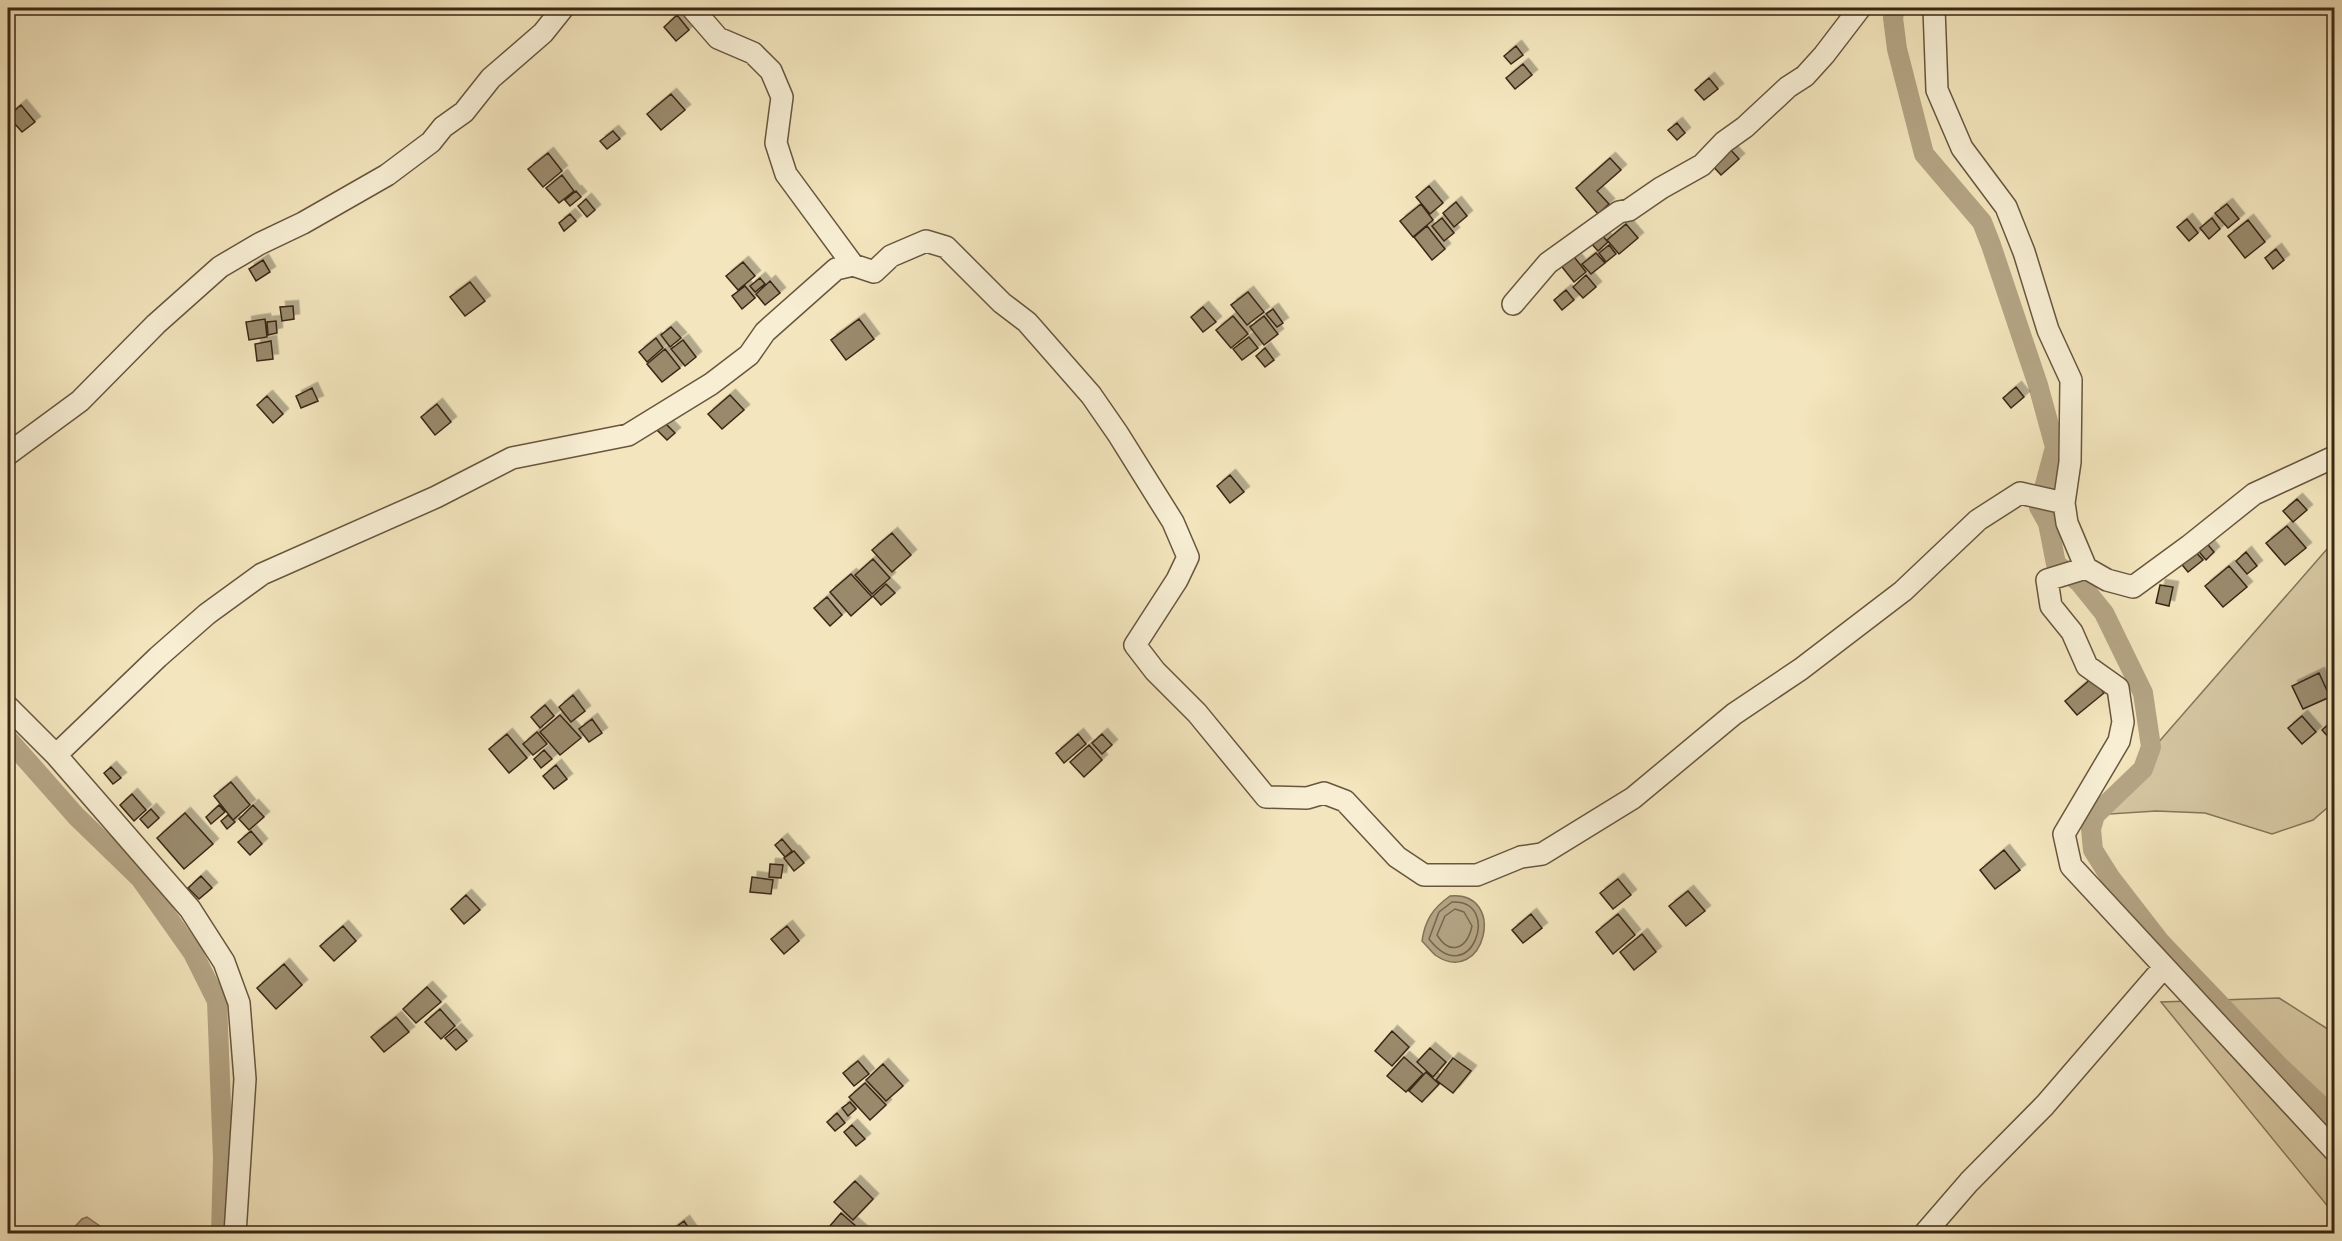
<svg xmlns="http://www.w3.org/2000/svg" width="2342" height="1241" font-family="'Libre Caslon Text',serif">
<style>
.green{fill:#d4c5a0;stroke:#87765a;stroke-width:1.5}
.water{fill:#b4a484;stroke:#837257;stroke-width:1.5}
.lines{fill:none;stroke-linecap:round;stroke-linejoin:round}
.shore{stroke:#77664c;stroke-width:1.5}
.canal{stroke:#b4a484;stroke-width:20}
.building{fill:#9a8a6c;stroke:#3a2714;stroke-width:1.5;filter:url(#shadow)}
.street-casing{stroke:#68563e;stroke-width:24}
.street{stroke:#f7eed4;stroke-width:21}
</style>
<defs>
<filter id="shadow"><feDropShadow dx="5.5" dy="-5.5" stdDeviation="0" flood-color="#0004"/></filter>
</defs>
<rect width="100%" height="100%" fill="#f3e5bd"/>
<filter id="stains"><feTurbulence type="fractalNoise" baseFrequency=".00333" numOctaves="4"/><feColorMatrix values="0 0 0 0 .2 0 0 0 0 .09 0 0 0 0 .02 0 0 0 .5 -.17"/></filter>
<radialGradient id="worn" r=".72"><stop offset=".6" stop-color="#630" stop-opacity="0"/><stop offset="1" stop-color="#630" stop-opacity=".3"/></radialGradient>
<path class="green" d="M2334,541V802L2313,820L2272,834L2205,813L2156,811L2095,815Z
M2279,998L2334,1033V1214L2161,1002Z"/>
<path class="water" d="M1450,896C1508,890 1485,989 1435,955C1431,951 1426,945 1422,941C1425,920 1433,908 1450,896Z
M87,1217L110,1233H69L82,1219Z"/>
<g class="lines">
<path class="shore" d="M1452,902C1503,899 1471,993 1429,939L1439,912Z
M1455,909L1464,912L1472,926C1467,949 1450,956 1437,935L1445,916Z"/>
<path class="canal" d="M1895,8L1893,18L1897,49L1924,154L1982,222L1991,245L2038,385L2055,447L2039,507L2048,523L2056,564L2079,582L2104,613L2143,693L2151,747L2143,769L2095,815L2091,829L2093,850L2110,877L2161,943L2279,1066L2334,1118
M8,739L76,816L140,878L193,953L217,1001L223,1158L221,1234"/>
</g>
<path class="building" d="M677,15L689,30L676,41L664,27Z
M1516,46L1523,55L1511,64L1504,56Z
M1523,64L1532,75L1515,89L1506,78Z
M1709,78L1718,89L1704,100L1695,90Z
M671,94L685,110L661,130L647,114Z
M21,105L35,122L22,132L8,116Z
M1677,123L1685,133L1677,140L1668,130Z
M613,131L620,139L607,149L600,141Z
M1729,148L1739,159L1721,175L1711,164Z
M548,153L562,171L543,187L528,169Z
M1610,158L1621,170L1597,191L1609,204L1598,214L1576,188Z
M562,175L574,191L559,203L546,188Z
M1429,186L1443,203L1430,214L1416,197Z
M576,191L581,197L570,206L565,200Z
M586,199L595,210L587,217L578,206Z
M1456,202L1467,216L1454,227L1443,213Z
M1421,204L1433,220L1413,237L1400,221Z
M2227,204L2239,219L2228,228L2215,213Z
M570,214L576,221L564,231L559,223Z
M1442,218L1454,233L1444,241L1432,226Z
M2212,218L2220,229L2209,239L2200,228Z
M2187,219L2198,233L2189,241L2177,227Z
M2248,220L2265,242L2245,258L2228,236Z
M1626,224L1638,238L1619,254L1607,240Z
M1427,226L1445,249L1432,260L1414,237Z
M1599,232L1608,242L1598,251L1588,240Z
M1609,245L1616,254L1606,262L1599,253Z
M2276,249L2284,260L2273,269L2265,258Z
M1571,253L1586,272L1574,282L1559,263Z
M1596,253L1605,263L1591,274L1582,264Z
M263,260L270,272L256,281L249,269Z
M743,262L755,276L738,290L726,276Z
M1586,275L1596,287L1583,298L1573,287Z
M760,278L765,284L755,292L750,286Z
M770,281L780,293L765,305L756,294Z
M470,282L485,301L465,316L450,297Z
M745,286L755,298L742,309L732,296Z
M1566,290L1574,300L1562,310L1554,300Z
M1248,292L1264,312L1247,325L1231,305Z
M293,306L294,319L282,321L280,307Z
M1203,307L1216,322L1203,332L1191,317Z
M1273,309L1283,323L1277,327L1266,314Z
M1233,316L1248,334L1231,348L1216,330Z
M1264,316L1278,334L1264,345L1250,327Z
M265,319L267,337L249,340L246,322Z
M859,319L874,339L846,360L831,340Z
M276,321L277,333L268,335L267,322Z
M671,327L681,338L670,347L661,335Z
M1249,337L1258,348L1242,360L1233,349Z
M656,338L663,348L647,362L639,352Z
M683,340L696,357L685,366L671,349Z
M271,341L273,359L257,361L255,344Z
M1265,348L1274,360L1265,367L1256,356Z
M665,349L680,368L662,382L647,364Z
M2016,387L2024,397L2011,408L2003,398Z
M312,388L318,401L301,408L296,396Z
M730,395L744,410L722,429L708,414Z
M267,396L283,414L273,423L257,405Z
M437,404L451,422L435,435L421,417Z
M664,422L675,433L667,440L656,429Z
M1230,475L1244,492L1230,503L1217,486Z
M2297,499L2307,510L2293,522L2283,511Z
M2287,526L2306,548L2285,565L2266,543Z
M892,533L911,555L892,572L872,550Z
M2204,540L2214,552L2206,560L2195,547Z
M2193,549L2203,560L2188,572L2179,561Z
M2246,552L2257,566L2247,574L2236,561Z
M873,559L890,578L872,594L855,575Z
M2229,566L2247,587L2223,607L2205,586Z
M851,574L872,597L851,616L830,592Z
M886,584L895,593L881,605L873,596Z
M2160,585L2173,587L2169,606L2156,603Z
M827,597L842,615L830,626L814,608Z
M2319,673L2330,697L2303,709L2292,686Z
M2092,678L2104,693L2077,715L2065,701Z
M573,695L585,711L571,722L559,707Z
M545,705L554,716L540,728L531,717Z
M560,715L581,738L560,755L540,732Z
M2302,716L2316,732L2302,744L2288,728Z
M592,719L602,733L589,742L579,729Z
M2334,719V743L2322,730Z
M537,732L547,744L533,755L523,744Z
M507,734L527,758L509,773L489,749Z
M1078,734L1086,744L1064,763L1056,753Z
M1102,734L1112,745L1102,754L1092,743Z
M1089,745L1102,760L1084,777L1070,762Z
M544,750L552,759L541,768L534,759Z
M556,765L567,779L554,789L543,776Z
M111,767L121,778L113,784L104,773Z
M231,782L250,805L233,820L214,796Z
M132,794L146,810L134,821L120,805Z
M219,805L225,812L211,824L206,817Z
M253,805L264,817L249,830L239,819Z
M151,809L159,818L148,828L140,819Z
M185,813L213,844L184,869L157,838Z
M228,815L235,822L227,829L221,821Z
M251,831L262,844L250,855L238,842Z
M782,839L792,851L785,857L775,845Z
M2004,850L2020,870L1995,889L1980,870Z
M794,851L804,863L794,871L784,858Z
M770,864L783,865L781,878L769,877Z
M201,876L212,888L199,899L188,888Z
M752,877L773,880L771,894L750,892Z
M1618,879L1631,895L1613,909L1600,893Z
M1688,891L1705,911L1686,926L1669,906Z
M466,895L480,910L464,924L451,909Z
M1531,914L1542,928L1523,943L1512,930Z
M1618,914L1635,935L1613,954L1596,932Z
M343,926L356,941L334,961L320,946Z
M787,926L799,941L784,954L771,939Z
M1642,934L1656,952L1634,970L1620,952Z
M284,964L302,985L276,1009L257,988Z
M427,987L441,1002L416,1023L403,1009Z
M440,1009L455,1026L441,1039L425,1022Z
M396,1017L409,1032L384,1052L371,1037Z
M456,1029L467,1041L456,1050L445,1038Z
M1392,1031L1409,1047L1392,1066L1375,1051Z
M1430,1048L1446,1062L1433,1077L1417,1062Z
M1404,1057L1423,1074L1406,1092L1387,1076Z
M1453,1058L1471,1071L1453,1093L1436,1080Z
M858,1061L869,1074L854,1086L843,1073Z
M883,1064L903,1086L886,1101L866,1080Z
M1426,1072L1439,1084L1422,1102L1409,1091Z
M865,1083L886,1105L870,1120L849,1097Z
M850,1102L856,1109L848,1116L842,1108Z
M837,1113L845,1123L835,1131L827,1122Z
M852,1125L865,1139L856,1146L844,1132Z
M855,1181L873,1199L853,1220L834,1202Z
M841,1213L865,1234H823Z
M684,1221L693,1234H667Z"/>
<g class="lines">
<defs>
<path id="street" d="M692,8L718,38L753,53L771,71L782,97L776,143L786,174L853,265L874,272L891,256L926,241L946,247L1002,303L1027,322L1091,395L1118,434L1173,522L1188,557L1177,580L1135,645L1155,671L1197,713L1266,797L1307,798L1324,793L1345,801L1397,857L1424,875H1477L1521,857L1542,854L1633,798L1734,714L1801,669L1903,591L1978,520L2020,493L2064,503
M1934,8L1937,90L1962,148L2006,207L2024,252L2048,330L2071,380L2070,462L2064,503L2067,523L2086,568L2107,580L2133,587L2189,546L2254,494L2334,457
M1513,304L1548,263L1619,212L1629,210L1661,188L1702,165L1724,142L1745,127L1788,87L1805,76L1824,55L1860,8
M8,454L80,401L156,324L220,267L259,244L303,223L387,175L431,142L443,127L464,112L491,78L543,33L563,8
M2086,568L2047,580L2051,606L2072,632L2087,666L2118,688L2123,722L2119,741L2064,834L2071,866L2334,1150
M8,707L56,755L190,909L224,962L239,1003L245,1079L235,1234
M56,755L158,657L207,614L262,574L436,497L512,458L628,435L711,384L749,355L765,332L836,269L853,265
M1924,1234L1969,1182L2045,1105L2164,967"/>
</defs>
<use href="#street" class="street-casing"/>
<use href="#street" class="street"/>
</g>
<rect width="2342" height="1241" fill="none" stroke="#f3e5bd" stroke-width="30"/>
<rect x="9" y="9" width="2324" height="1223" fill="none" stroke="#3a2714" stroke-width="3"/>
<rect x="15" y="15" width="2312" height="1211" fill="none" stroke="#3a2714" stroke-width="1.5"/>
<rect width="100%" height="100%" filter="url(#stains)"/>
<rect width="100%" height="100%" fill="url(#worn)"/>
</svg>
